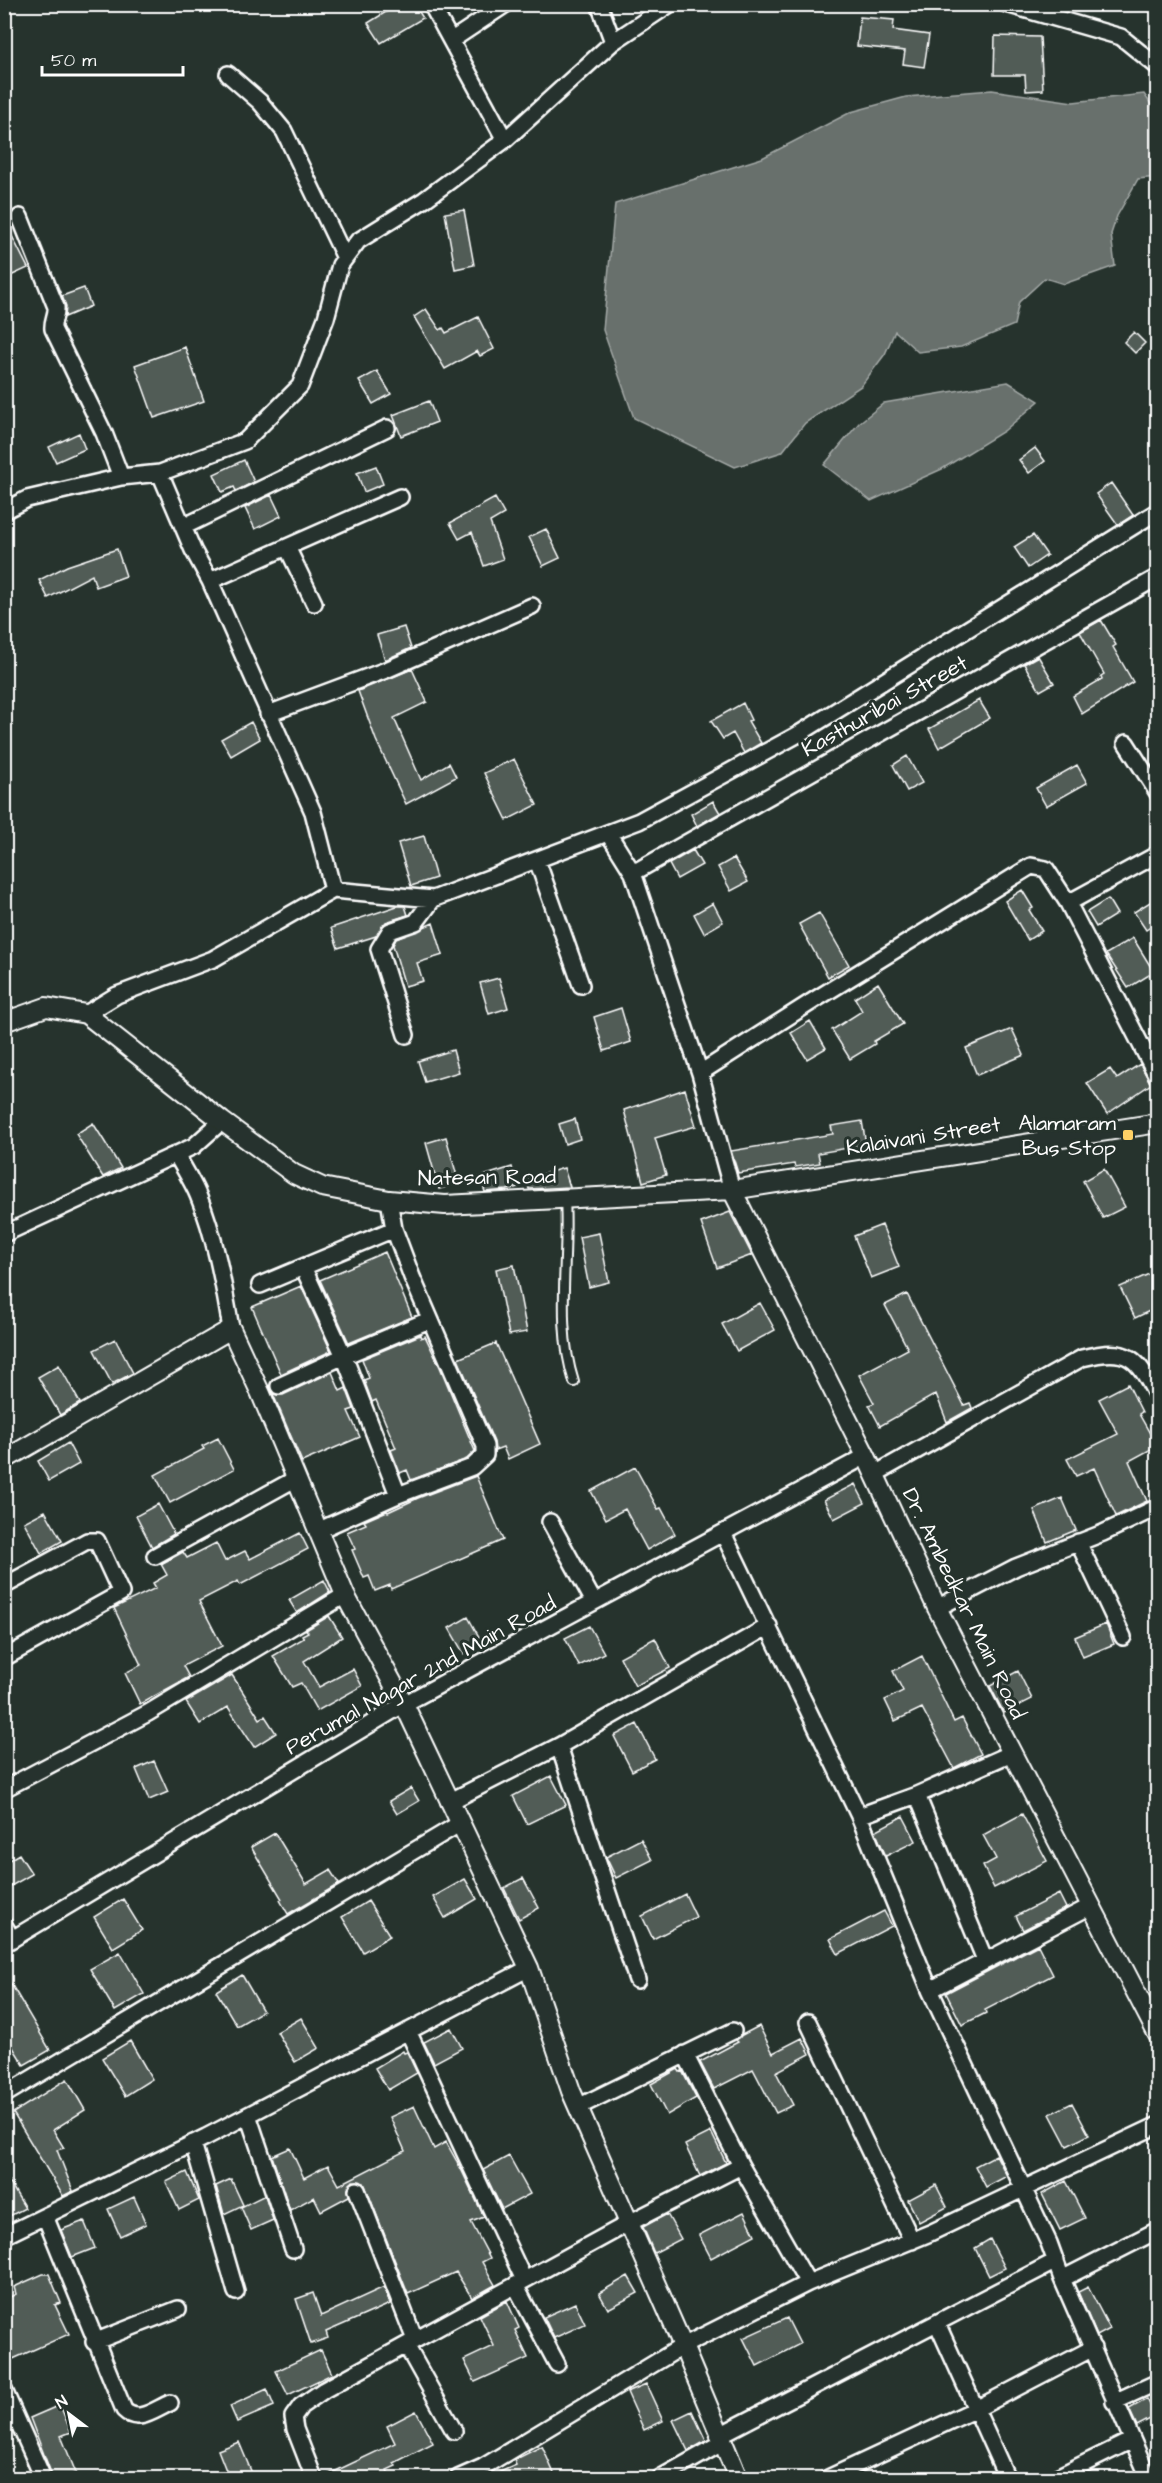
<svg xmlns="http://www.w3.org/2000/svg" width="1162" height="2483" font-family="'Architects Daughter',sans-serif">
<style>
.water{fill:#67706c;stroke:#a4a9a7;stroke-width:1.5}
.building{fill:#515c57;stroke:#fff;stroke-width:1.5}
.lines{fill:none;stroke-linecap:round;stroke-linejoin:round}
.service-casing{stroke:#fff;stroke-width:12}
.minor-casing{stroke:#fff;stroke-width:20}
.tertiary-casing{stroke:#fff;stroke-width:22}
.service{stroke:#26332d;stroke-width:8}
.minor{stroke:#26332d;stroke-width:15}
.tertiary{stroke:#26332d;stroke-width:18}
.poi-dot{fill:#ffd166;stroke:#26332d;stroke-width:2}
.labels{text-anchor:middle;stroke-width:6;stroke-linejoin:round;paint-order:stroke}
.street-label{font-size:22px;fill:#fff;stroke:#26332d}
.poi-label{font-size:22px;fill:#fff;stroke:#26332d;text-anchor:end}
</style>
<rect width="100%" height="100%" fill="#26332d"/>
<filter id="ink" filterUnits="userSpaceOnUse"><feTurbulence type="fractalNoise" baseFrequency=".0167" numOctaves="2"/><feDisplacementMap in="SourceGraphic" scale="12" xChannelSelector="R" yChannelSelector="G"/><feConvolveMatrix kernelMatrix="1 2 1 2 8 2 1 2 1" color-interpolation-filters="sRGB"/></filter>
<g filter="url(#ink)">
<path class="water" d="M992,90L1073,102L1144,94L1157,113V177L1138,179L1117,216L1111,234L1115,266L1064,284L1045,278L1019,302L1014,325L961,347L918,352L895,331L885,354L861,386L805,423L782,452L735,467L634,418L603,330L615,204L762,158L851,112L906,97Z
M1008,382L1039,401L1004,431L942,469L871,501L824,465L859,423L884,403Z"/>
<path class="building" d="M399,4H414L423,18L381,43L368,23Z
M860,17L894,20L893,30L929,35L924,67L903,64L905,51L857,46Z
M995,36L1040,37L1043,90L1026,91L1025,75H994Z
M464,210L474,265L455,269L445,213Z
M4,220L28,268L4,279Z
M84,288L91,306L65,317L66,306L62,296Z
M426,309L440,330L443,328L446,333L478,317L494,349L480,356L477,351L445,369L414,317Z
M1134,332L1145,343L1135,353L1124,342Z
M185,347L204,401L154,418L135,365Z
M377,371L391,394L373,404L359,381Z
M429,401L437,422L401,436L393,415Z
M79,433L85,449L56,462L49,447Z
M1035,448L1045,461L1029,473L1019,460Z
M244,460L254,482L236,491L234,487L222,492L214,474Z
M376,466L383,484L364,492L357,473Z
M1111,483L1133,515L1118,525L1096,494Z
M271,495L281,516L255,529L245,508Z
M495,498L504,514L490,522L503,559L484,566L472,532L459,539L450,523Z
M546,529L560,558L543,566L529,537Z
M1033,535L1047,555L1028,568L1014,547Z
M117,549L126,576L96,587L92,575L48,598L39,580L67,566Z
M1101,620L1116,645L1113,647L1133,682L1082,714L1073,696L1102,679L1101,676L1104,674L1080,632Z
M404,627L411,648L385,660L377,635Z
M1038,656L1054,683L1040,691L1024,664Z
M412,669L427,702L394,718L421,780L449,763L456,777L406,804L376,740L358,691Z
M979,700L990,718L939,748L929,729Z
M743,703L751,720L748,721L761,743L744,753L733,733L723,739L711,721Z
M251,722L260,739L231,756L221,739Z
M907,756L922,783L907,791L893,765Z
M514,759L537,805L507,820L484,773Z
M1077,765L1087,783L1046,806L1036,788Z
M713,801L720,813L697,826L691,814Z
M424,836L436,878L411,886L398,843Z
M693,850L702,865L677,879L669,864Z
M734,858L748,882L731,891L718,867Z
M1022,890L1033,908L1029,910L1042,931L1028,940L1005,901Z
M1158,897V922L1146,930L1134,912Z
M1108,899L1117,914L1096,927L1087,912Z
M713,903L723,922L704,933L694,914Z
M397,906H405L408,915L386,922L376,936L338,948L331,928Z
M819,913L849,965L828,977L799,924Z
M433,923L443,955L417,963L423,981L405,986L393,945L396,939Z
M1133,938L1154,972L1128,988L1106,954Z
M499,978L508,1008L489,1014L480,983Z
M878,983L903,1024L874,1041L875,1044L850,1059L832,1030L862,1011L855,998Z
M621,1008L631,1042L604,1051L594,1017Z
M810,1021L826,1048L807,1059L791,1033Z
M1012,1029L1024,1055L977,1075L966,1048Z
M453,1050L459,1072L425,1082L418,1061Z
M1140,1064L1151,1084L1107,1114L1087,1083L1110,1069L1117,1079Z
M685,1089L696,1126L655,1138L666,1175L643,1182L624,1110Z
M575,1119L580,1139L565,1144L559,1124Z
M862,1121L866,1145L818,1153L820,1163L795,1167L794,1164L738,1173L731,1151L833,1134L831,1126Z
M93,1123L121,1168L103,1177L76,1134Z
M446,1137L459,1183L439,1189L426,1143Z
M512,1167L518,1187L507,1190L485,1192L480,1177Z
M564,1168L570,1187L529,1189L526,1179Z
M1104,1169L1125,1207L1103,1218L1083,1181Z
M730,1212L752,1255L717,1268L701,1223Z
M882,1225L899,1267L871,1278L854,1236Z
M599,1233L609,1282L589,1287L579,1237Z
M385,1252L412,1317L349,1343L320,1280Z
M514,1265L527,1332L509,1335L496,1269Z
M1158,1270V1307L1135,1318L1120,1287Z
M301,1286L331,1351L281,1374L252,1307Z
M907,1294L964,1405L970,1403L972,1408L947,1422L936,1394L880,1426L869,1405L874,1403L859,1375L908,1349L885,1305Z
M760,1303L775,1330L737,1351L722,1324Z
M420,1335L421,1338L425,1336L440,1367L475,1451L467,1459L411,1480L407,1470L400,1473L391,1450L396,1448L376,1400L372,1402L364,1380L369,1378L362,1359Z
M115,1339L133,1373L112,1384L94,1350Z
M496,1343L540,1444L508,1459L503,1447L495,1450L494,1442L458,1359Z
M59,1365L80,1403L60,1415L38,1377Z
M332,1372L340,1391L346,1388L354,1409L348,1411L360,1437L302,1462L273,1394L283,1395Z
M1128,1384L1142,1412L1139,1414L1157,1446L1129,1461L1147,1501L1116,1516L1094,1468L1076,1476L1067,1459L1118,1434L1099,1399Z
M218,1438L234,1469L170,1503L155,1475L204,1449L202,1446Z
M68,1443L79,1464L49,1481L38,1461Z
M635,1467L658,1509L661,1508L675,1534L647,1550L625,1509L606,1519L591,1491Z
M476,1476L503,1540L391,1589L390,1585L375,1591L369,1576L364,1578L352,1550L355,1549L347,1532L366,1524L364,1521L387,1511L388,1512L418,1498Z
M855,1484L865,1503L834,1519L824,1500Z
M1062,1498L1076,1530L1047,1542L1034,1510Z
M158,1504L174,1534L152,1547L136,1516Z
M45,1511L62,1541L41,1553L24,1522Z
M300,1533L308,1549L240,1585L238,1581L199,1601L222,1646L183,1666L189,1677L140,1704L125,1673L141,1665L114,1608L156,1588L153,1583L167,1575L161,1564L183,1552L187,1558L216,1543L225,1561L245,1551L250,1559Z
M324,1580L330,1592L297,1613L289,1600Z
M329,1616L342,1637L304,1661L319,1687L353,1669L362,1686L317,1711L301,1683L292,1687L273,1656L304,1638L302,1635L308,1632L306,1630Z
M468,1617L483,1644L464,1654L449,1628Z
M1106,1624L1114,1644L1083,1657L1075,1637Z
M589,1626L604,1653L579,1666L565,1638Z
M655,1638L670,1668L635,1686L620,1657Z
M922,1656L954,1722L962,1718L981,1754L954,1768L922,1708L895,1721L885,1700L903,1691L893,1671Z
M1018,1671L1032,1699L1004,1713L990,1686Z
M232,1675L260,1719L265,1716L276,1733L254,1747L228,1707L200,1724L186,1702Z
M637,1724L655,1759L632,1771L614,1736Z
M154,1761L168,1792L149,1800L136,1769Z
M551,1776L566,1805L527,1824L513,1796Z
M411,1788L419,1801L397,1814L389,1801Z
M1022,1814L1047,1861L994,1888L983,1866L996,1859L983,1835Z
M903,1816L916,1841L886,1856L875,1831Z
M275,1833L306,1884L330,1870L339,1884L288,1914L280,1900L282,1899L251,1847Z
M641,1839L652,1860L616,1878L606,1857Z
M19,1854L32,1874L4,1890V1863Z
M523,1878L539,1908L519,1919L504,1888Z
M465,1879L477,1899L445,1918L433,1897Z
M685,1894L696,1917L653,1939L642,1916Z
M1059,1894L1066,1908L1023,1930L1016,1916Z
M123,1899L142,1930L113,1948L94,1917Z
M368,1901L390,1936L363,1952L342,1917Z
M884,1911L892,1926L838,1954L830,1939Z
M1038,1945L1053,1975L985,2010L986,2013L962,2025L946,1993Z
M120,1952L144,1994L115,2011L90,1969Z
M4,1972L50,2050L24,2065L4,2033Z
M242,1975L263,2011L237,2026L216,1991Z
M301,2018L319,2048L295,2062L277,2032Z
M759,2026L773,2053L802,2038L810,2054L776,2072L793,2105L776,2113L753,2069L714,2089L700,2062L738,2042L736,2040L742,2035Z
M451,2028L462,2048L434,2063L424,2042Z
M130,2041L152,2079L125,2096L102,2058Z
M403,2051L404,2053L407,2052L417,2073L388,2090L375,2068Z
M678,2069L680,2072L682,2071L696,2098L667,2115L651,2084Z
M67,2079L85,2110L53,2130L64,2148L57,2150L73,2191L63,2196L13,2113Z
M1072,2103L1089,2135L1067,2146L1050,2114Z
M414,2106L434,2149L446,2142L461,2169L484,2217L471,2222L490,2258L482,2262L495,2285L472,2298L456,2272L408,2294L364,2183L353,2181L348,2188L349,2196L321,2211L314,2197L290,2210L272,2156L290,2148L304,2178L328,2165L339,2185L405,2151L390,2117Z
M711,2132L726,2163L700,2176L685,2145Z
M996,2155L1007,2176L986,2187L975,2166Z
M509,2156L530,2194L502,2209L483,2170Z
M187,2172L199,2200L179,2210L166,2182Z
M4,2173L25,2208L4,2219Z
M231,2179L243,2205L224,2214L216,2186Z
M1066,2181L1085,2218L1060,2230L1042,2194Z
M936,2185L947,2207L919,2222L908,2200Z
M265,2195L273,2220L251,2230L241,2207Z
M134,2197L146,2224L120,2236L108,2209Z
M744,2212L755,2235L711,2258L699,2235Z
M667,2214L681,2239L654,2253L643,2227Z
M84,2221L95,2248L72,2257L61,2230Z
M990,2239L1005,2268L989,2276L975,2248Z
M43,2274H49L61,2303L55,2305L69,2334L4,2363V2300L16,2294L14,2287Z
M628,2276L638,2293L608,2309L599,2293Z
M384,2287L390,2304L326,2332L328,2338L311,2344L296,2299L313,2293L321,2316Z
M1088,2287L1110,2329L1097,2336L1078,2292Z
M507,2301L519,2328L515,2330L528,2358L475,2382L464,2360L494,2346L480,2316Z
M575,2303L585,2324L554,2338L544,2317Z
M787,2318L800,2344L757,2366L743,2338Z
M321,2350L332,2374L288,2395L276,2371Z
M646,2384L663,2421L644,2430L627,2392Z
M267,2389L274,2406L237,2422L230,2406Z
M1147,2399L1156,2416L1137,2426L1129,2409Z
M60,2405L71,2432L61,2436L76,2473L64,2478H53L30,2418Z
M416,2411L433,2443L394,2463L396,2466L387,2470L391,2478H324L323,2477L395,2443L387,2426Z
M692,2411L706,2441L688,2451L673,2420Z
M239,2442L254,2478H229L218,2450Z
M542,2446L556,2478H486L516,2465L514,2460Z"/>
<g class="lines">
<defs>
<path id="service" d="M565,1199C569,1260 555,1323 574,1382"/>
<path id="minor" d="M431,4L505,140
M599,4L613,42
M1006,4L1121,37L1158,67
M452,40L506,4
M228,74L260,102L284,131L345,258
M20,217L56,307C57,315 52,320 53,329L104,433L121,477
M160,473L193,550L210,581L313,812L333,890
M4,511L27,499L121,477L160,473L245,441L300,386L326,318L340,265L358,241L424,200L505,140L613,42L670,4
M183,527L387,428
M287,547L314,603
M210,581L400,497
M268,714L386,670L532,606
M1126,743L1158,793
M608,833L633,873L700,1073L732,1190
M537,860L581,985
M633,873L1158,577
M1068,903L1158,854
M86,1014L117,995L213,959L333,890L433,899L639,821L797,735L1158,511
M406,1035L379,949L390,931L416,922L433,899
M700,1073L816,999L1031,866L1046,869L1068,903L1158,1078
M176,1154C183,1167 192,1181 198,1195C215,1235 224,1286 231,1329
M4,1234L194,1146L222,1121
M260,1285L303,1267
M279,1386L344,1356L303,1267L394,1229
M875,1474L1082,1358C1129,1346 1137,1357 1158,1398
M398,1495L344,1356L429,1320
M550,1522L594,1602
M317,1531L398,1495L472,1467L485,1455V1446L412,1277L394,1229L389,1200
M723,1533L859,1816L930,1990L1049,2243L1062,2279L1149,2478
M1078,1542L1123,1637
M155,1556L295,1479
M4,1586L87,1541H97L121,1593L4,1658
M937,1608L1016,1567L1103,1533L1158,1507
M559,1746L637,1980
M4,1789L148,1713L345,1595
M449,1802L559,1746L769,1626
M859,1816L917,1795
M4,1925L12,1939
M4,1944L404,1704L866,1456
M985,1960L917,1795L1012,1753
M930,1990L1091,1906
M808,2022L912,2241
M408,2031L524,2280
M685,2054L741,2166L808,2283
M4,2095L459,1824
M578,2107L733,2031
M248,2115L293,2249
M193,2143L236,2292
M357,2190L415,2340
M45,2216L124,2410C138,2424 154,2410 170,2403
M4,2236L206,2137L529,1968
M1062,2279L1158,2230
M515,2285L557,2364
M937,2323L1007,2478
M94,2342L178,2309
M406,2345L454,2431
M4,2390L43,2478
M1114,2402L1158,2382
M720,2435L1056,2261
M314,2478L295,2429L293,2417L301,2406L324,2390L629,2223L741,2166
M458,2478L483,2467L683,2346L808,2283L930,2233L1158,2125
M660,2478L722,2443
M828,2478L976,2409L1093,2348
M1055,2478L1130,2441"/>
<path id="tertiary" d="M4,1022L46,1007L86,1014L222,1121L294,1174L322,1187L389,1200L445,1205L732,1190L1158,1123
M732,1190L866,1456L937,1608L1158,2035
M4,1460L231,1329L261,1394L345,1595L404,1704L529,1968L571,2091L683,2346L738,2478"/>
</defs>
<use href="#service" class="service-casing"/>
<use href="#minor" class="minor-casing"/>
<use href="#tertiary" class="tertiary-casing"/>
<use href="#service" class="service"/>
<use href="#minor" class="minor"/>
<use href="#tertiary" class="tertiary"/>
</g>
</g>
<rect class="poi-dot" x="1122" y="1129" width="12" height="12" rx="3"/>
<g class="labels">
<g class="street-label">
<text transform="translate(884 705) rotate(-29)" y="8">Kasthuribai Street</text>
<text transform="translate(923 1135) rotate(-9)" y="8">Kalaivani Street</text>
<text transform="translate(487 1176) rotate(-1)" y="8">Natesan Road</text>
<text transform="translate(965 1603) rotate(64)" y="8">Dr. Ambedkar Main Road</text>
<text transform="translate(420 1674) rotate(-29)" y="8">Perumal Nagar 2nd Main Road</text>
</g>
<g class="poi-label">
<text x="1116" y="1130">Alamaram<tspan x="1116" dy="25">Bus Stop</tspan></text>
</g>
</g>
<rect width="1162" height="2483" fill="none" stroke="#26332d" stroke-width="24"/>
<rect x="12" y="12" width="1138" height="2459" fill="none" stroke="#fff" stroke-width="2" filter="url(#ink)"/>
<g transform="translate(69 2414) rotate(328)" stroke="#26332d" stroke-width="4.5" paint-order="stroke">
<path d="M0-4.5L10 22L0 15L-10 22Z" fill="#ffffff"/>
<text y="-9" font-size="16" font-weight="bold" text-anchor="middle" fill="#ffffff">N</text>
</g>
<path d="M42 66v9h141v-9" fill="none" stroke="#ffffff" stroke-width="3"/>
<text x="51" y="66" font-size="18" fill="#ffffff" stroke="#26332d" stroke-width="4.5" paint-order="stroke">50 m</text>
</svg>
